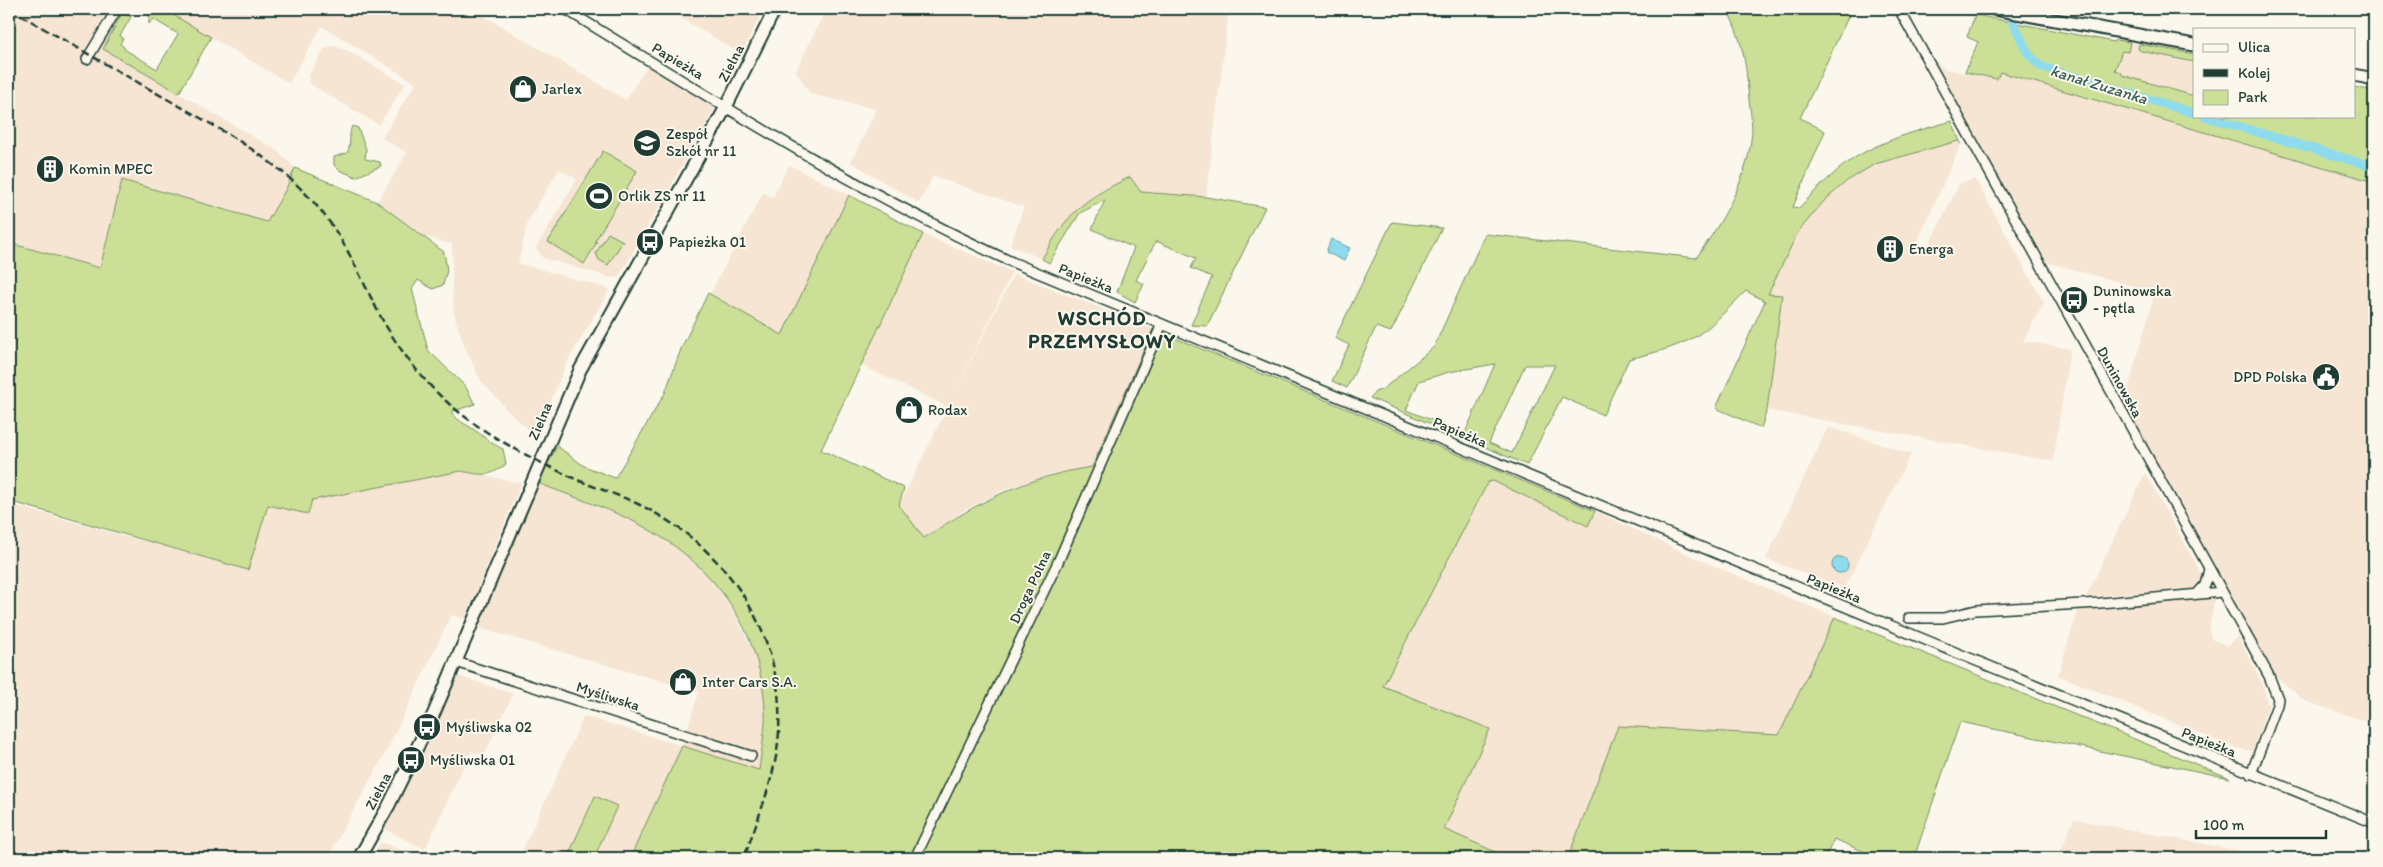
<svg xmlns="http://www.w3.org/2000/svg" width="2383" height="867" font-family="Itim,sans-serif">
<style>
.built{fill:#f5e5d2}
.green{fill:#cbe096;stroke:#758e65;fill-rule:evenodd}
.water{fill:#8edbed;stroke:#629ca3}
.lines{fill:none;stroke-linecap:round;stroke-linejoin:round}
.canal{stroke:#8edbed;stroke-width:9}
.minor-casing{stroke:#1f3d34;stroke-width:12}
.tertiary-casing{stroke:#1f3d34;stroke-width:15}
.minor{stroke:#fbf7ec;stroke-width:9}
.tertiary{stroke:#fbf7ec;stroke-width:11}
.rail{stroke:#1f3d34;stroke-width:2.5;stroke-dasharray:8 4;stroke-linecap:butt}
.labels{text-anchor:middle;stroke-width:4;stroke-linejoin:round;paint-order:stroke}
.street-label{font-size:15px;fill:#1f3d34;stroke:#fbf7ec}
.poi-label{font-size:15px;fill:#1f3d34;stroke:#fbf7ec;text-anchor:start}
.water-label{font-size:16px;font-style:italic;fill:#355d59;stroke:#fbf7ec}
.district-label{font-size:20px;font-weight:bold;letter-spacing:1px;fill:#1f3d34;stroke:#fbf7ec}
</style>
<rect width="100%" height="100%" fill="#fbf7ec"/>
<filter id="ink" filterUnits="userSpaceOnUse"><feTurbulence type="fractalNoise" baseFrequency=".02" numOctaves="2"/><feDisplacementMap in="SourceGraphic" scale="10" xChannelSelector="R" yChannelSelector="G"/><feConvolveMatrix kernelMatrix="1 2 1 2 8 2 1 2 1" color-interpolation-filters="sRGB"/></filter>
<g filter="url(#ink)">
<path class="built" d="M9,9H115L125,13L121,15L103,49L276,150L295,168L286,189L267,222L122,180L100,268L9,243Z
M163,9H472L626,100L647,66L715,108L619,277L612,278L543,258L536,248L577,179L559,169L528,221L518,263L610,289L567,362L536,436L508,411L480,379L464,345L454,314L452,286V244L385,226L377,202L407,153L382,138L416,83L322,26L289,83Z
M678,9H764L741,54L675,14Z
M826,9H1229L1206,197L1140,192L1130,177L1102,190L1058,230L1042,259L1010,245L1024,207L933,176L919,203L851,162L877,109L810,94L796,71Z
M2115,40L2194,53V96L2110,72Z
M333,46L348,51L405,84L379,125L310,84L308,76L325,48Z
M1935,61L1945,69L1997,79L2000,72L2374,182V724L2305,701L2275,676L2123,408L2155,292L2046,262Z
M1958,141L1961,144L1915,247L1925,253L1960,183L1975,179L2044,303L2023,341L2070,349L2053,461L1767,410L1782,296L1768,295L1798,232L1824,201L1847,181L1875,164Z
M789,165L849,195L782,336L710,294L763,193L773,197Z
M923,234L1012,272L956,390L1014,274L1153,329L1092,467L1048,475L1006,489L965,510L924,538L899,505L948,407L861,365Z
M1828,427L1911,454L1844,588L1766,559Z
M461,471L521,483L465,619L452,615L445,628L388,748L327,858H9V504L248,570L268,505L308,514L312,500Z
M2145,473L2202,575L2196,588L2086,597Z
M1493,481L1588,525L1595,511L1700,560L1835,617L1779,735L1618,726L1568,858H1509L1444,829L1383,686L1488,482Z
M538,483L631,520L667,540L692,558L710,575L726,597L757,658L763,682L766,715L759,770L682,747L630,858H594L617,806L595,796L567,858H519L584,716L682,746L699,692L479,628Z
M2195,598H2215L2209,629L2211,639L2228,646L2238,636L2262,683L2268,706L2253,751L2232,747L2058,675L2079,608Z
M458,676L513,694L484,756L471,751L425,849L385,829Z
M2074,819L2276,858H2058Z
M380,843L390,845L416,858H371Z"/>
<path class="green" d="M149,9H163L211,37L179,93L103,49L121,15L125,13L131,17L120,36L123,38L120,44L124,47V49L157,69L178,34L153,19L149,24Z
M1723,9H1879L1877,13L1852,9L1800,118L1825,131L1793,207L1799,208C1811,195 1824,182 1838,170C1870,143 1913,132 1952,121L1961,144L1958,141L1875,164L1847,181L1824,201L1798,232L1768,294L1782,295L1767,410L1761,428L1716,408L1765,301L1746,291C1730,306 1716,323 1698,335C1677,348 1652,353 1629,359L1603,415L1562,397L1527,465L1370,398L1375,392L1383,389L1434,347L1485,234L1696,258C1723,221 1750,176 1752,129C1752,116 1749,103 1748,90C1746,60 1741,37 1727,9ZM1495,364L1465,433L1406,410L1419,381L1449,372ZM1525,365H1555L1512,453L1489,443Z
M1975,15L2114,42L2115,40L2130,42L2128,52L2122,51L2115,70L2121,72L2122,75L2194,96V116H2354V87L2374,91V182L2000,72L1997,79L1965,72L1978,42L1967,37Z
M2139,44L2194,54V62L2141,51L2138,49Z
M352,126L358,128L366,149L365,159L380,162L381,166L356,177L339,170L334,165V157L347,153C352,144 348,135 352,126Z
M603,151L637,171L595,241L597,242L584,264L548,242Z
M295,168L377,202L444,252L447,270L443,285L433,289L418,280L412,289L428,350L465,386L475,404L451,412C461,424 465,423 476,431C487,439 490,443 503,449L506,464C489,478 482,475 461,471L312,500L308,514L268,505L248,570L9,501V243L100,268L122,180L267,222L286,189Z
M1130,177L1141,192L1206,197L1265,207L1207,326L1191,325L1212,277L1191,268L1196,258L1156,241L1136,280L1144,284L1135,302L1117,292L1134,248L1092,229L1105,200L1080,213L1049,263L1042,259C1068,212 1082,200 1130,177Z
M849,195L923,234L821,450L904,488L899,505L924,538C980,501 1025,477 1092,467L1153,329L1595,511L1588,526L1493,481L1488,482L1383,686L1490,729L1444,829L1509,858H630L682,746L759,770C761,751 766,729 765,710C761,630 715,566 646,528C615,510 572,497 538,483L557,446L584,466L615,478L665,393L681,349L708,293L782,335Z
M1392,222L1442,228L1391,332L1376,327L1347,388L1332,381L1349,345L1335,338Z
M608,233L623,241L608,265L599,260L596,253Z
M1835,617L2230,778L1960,722L1914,858H1879L1834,839L1825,858H1568L1618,726L1779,735Z
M595,796L617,806L594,858H567Z"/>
<path class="water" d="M1331,239L1350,248L1344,261L1326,252Z
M1832 565a8 8 0 1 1 16 0a8 8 0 1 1-16 0Z"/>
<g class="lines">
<path class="canal" d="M2007,9L2027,52L2040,66L2194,113
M2204,116L2374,167"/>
<defs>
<path id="minor" d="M565,9C711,98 856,191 1012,262L1962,655L2374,823
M1899,9L2269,676L2278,699L2277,705L2251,774
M87,59L117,9
M2197,594L2205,585L2209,569
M1909,618H1943L1976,610L2100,603L2222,592
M456,662L751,756
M915,858L1058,562L1162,324"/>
<path id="tertiary" d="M1994,9L2194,45
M2354,75L2374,79
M359,858L389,805L434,713L580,370L726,107L775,9"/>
</defs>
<use href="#minor" class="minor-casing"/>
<use href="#tertiary" class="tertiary-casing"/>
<use href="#minor" class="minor"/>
<use href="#tertiary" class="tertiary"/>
<path class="rail" d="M10,9C62,39 114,69 167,99C223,131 280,160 321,211C348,244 362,282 382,319C399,349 421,379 447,402C485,436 534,460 580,481C599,489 619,495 638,504C733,550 792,644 777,751C771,788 756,823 744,858"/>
</g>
</g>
<defs>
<symbol id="shop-disc" viewBox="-11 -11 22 22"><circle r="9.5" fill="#1f3d34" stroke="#fbf7ec"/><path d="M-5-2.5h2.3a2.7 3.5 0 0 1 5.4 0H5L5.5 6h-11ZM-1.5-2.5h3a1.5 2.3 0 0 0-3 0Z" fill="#fff"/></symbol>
<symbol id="school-disc" viewBox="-11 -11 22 22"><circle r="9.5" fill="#1f3d34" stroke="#fbf7ec"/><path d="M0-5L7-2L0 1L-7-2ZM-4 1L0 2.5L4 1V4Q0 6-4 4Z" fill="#fff"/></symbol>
<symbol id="building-disc" viewBox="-11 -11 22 22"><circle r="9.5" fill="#1f3d34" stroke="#fbf7ec"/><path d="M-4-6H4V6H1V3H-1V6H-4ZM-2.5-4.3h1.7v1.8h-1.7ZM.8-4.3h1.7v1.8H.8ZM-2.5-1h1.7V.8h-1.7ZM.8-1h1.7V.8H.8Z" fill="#fff"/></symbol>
<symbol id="stadium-disc" viewBox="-11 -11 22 22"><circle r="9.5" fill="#1f3d34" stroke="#fbf7ec"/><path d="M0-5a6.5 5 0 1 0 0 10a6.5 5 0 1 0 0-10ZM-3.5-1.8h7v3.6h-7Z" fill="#fff"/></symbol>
<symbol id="bus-disc" viewBox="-11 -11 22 22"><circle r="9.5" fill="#1f3d34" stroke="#fbf7ec"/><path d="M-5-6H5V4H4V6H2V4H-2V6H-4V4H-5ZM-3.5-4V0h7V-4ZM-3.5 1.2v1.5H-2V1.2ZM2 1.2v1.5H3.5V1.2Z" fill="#fff"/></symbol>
<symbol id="civic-disc" viewBox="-11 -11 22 22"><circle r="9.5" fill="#1f3d34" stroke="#fbf7ec"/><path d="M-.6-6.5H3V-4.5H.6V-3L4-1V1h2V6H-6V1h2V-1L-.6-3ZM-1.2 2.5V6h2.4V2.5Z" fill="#fff"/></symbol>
</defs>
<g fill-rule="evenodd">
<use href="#shop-disc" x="507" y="73" width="32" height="32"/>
<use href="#school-disc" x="631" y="127" width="32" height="32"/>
<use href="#building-disc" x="34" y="153" width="32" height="32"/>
<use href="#stadium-disc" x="583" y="180" width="32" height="32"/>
<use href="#bus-disc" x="634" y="226" width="32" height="32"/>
<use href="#building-disc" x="1874" y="233" width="32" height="32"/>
<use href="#bus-disc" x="2058" y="284" width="32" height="32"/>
<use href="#civic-disc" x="2310" y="361" width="32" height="32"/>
<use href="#shop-disc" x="893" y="394" width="32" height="32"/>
<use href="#shop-disc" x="667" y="666" width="32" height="32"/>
<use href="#bus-disc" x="411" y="711" width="32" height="32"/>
<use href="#bus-disc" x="395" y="744" width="32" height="32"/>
</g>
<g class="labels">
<g class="street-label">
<text transform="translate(678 61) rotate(31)" y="5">Papieżka</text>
<text transform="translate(731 63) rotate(-63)" y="5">Zielna</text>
<text transform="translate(1086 278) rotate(22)" y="5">Papieżka</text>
<text transform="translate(2120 382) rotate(61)" y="5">Duninowska</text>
<text transform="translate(540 421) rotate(-67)" y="5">Zielna</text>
<text transform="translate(1460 432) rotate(23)" y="5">Papieżka</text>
<text transform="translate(1030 587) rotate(-65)" y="5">Droga Polna</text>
<text transform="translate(1834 588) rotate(22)" y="5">Papieżka</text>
<text transform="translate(608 696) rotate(18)" y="5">Myśliwska</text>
<text transform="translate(2209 742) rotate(22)" y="5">Papieżka</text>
<text transform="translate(378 791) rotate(-63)" y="5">Zielna</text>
</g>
<g class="poi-label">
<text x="542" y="94">Jarlex</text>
<text x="666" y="139">Zespół<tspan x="666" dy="17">Szkół nr 11</tspan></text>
<text x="69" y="174">Komin MPEC</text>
<text x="618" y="201">Orlik ZS nr 11</text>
<text x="669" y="247">Papieżka 01</text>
<text x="1909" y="254">Energa</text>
<text x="2093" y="296">Duninowska<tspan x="2093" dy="17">- pętla</tspan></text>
<text x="2307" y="382" text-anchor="end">DPD Polska</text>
<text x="928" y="415">Rodax</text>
<text x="702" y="687">Inter Cars S.A.</text>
<text x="446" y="732">Myśliwska 02</text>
<text x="430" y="765">Myśliwska 01</text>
</g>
<g class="water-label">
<text transform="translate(2099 84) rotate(17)" y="6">kanał Zuzanka</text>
</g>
<g class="district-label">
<text x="1102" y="325">WSCHÓD<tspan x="1102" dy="23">PRZEMYSŁOWY</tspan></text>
</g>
</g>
<rect width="2383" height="867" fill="none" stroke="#fbf7ec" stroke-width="30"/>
<rect x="15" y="15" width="2353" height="837" fill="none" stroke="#1f3d34" stroke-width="2" filter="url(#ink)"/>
<rect x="2193" y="28" width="162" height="90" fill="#fbf7ec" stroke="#a3ada2"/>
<rect x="2203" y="44" width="25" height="8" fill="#fbf7ec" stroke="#a3ada2"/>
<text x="2238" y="52" font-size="15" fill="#1f3d34">Ulica</text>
<rect x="2203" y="69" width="25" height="8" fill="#1f3d34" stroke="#a3ada2"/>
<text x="2238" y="78" font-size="15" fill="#1f3d34">Kolej</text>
<rect x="2203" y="90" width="25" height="15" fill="#cbe096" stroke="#a3ada2"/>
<text x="2238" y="102" font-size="15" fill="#1f3d34">Park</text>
<path d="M2196 830v8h130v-8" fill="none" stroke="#1f3d34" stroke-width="2.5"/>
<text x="2203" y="830" font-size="15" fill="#1f3d34" stroke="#fbf7ec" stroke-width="4" paint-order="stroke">100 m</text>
</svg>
